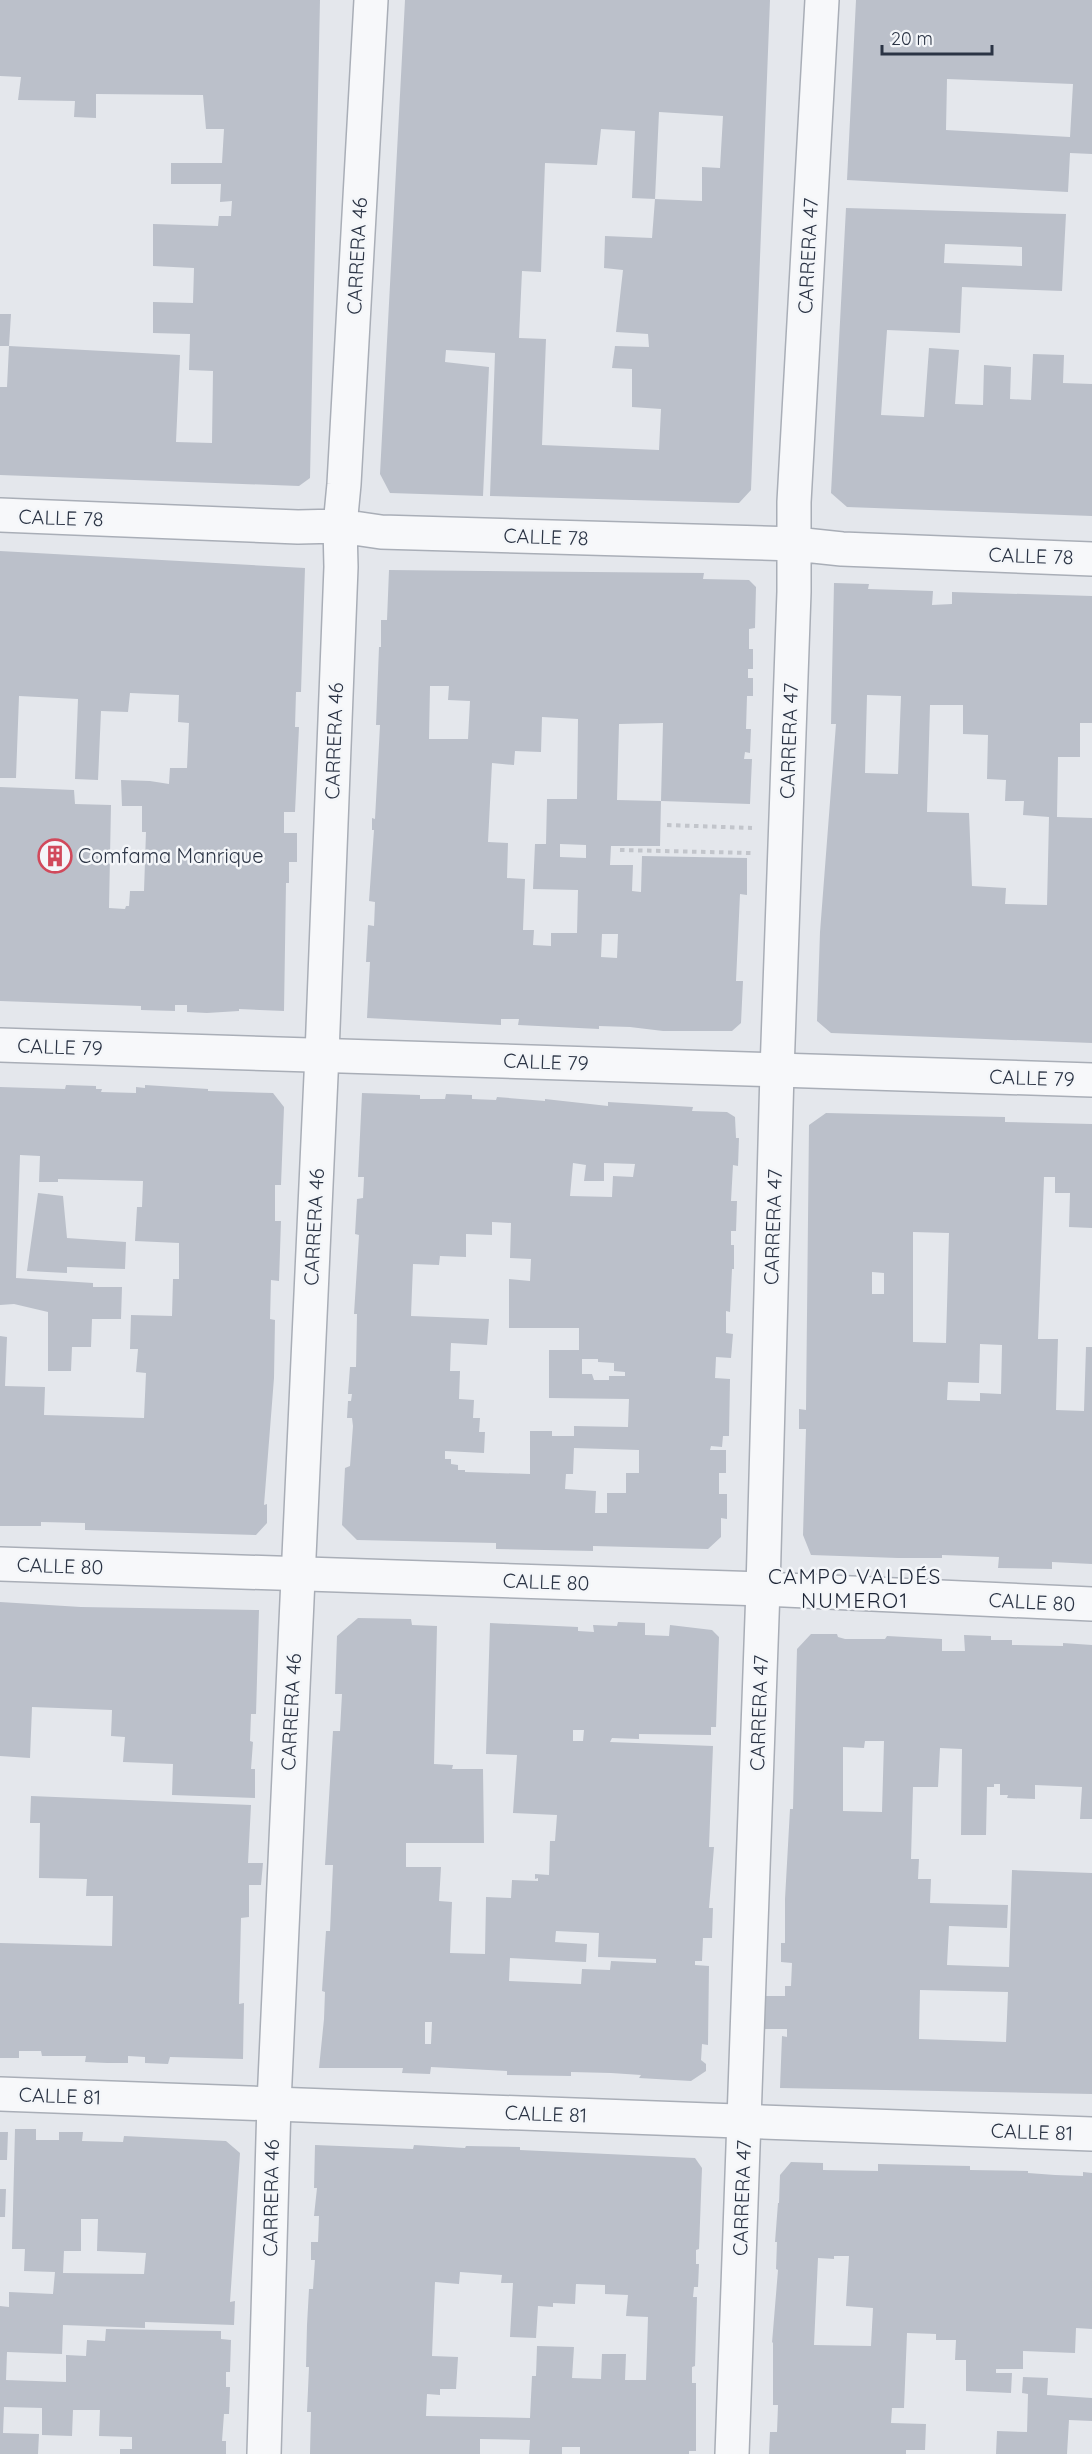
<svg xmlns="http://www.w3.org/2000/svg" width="1092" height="2454" font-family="Quicksand,sans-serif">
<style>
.building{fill:#bbc0ca;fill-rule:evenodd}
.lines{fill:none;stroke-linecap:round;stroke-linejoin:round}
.minor-casing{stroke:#a9aeb7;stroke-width:36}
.tertiary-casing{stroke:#a9aeb7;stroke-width:36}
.path{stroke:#c2c5cb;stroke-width:4;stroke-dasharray:4.5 4.5;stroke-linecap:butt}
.minor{stroke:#f7f8fa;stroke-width:33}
.tertiary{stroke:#f7f8fa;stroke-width:33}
.labels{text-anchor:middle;stroke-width:5;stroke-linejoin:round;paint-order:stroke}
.street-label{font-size:20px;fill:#2b3445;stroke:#f4f6f9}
.poi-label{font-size:20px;fill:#2b3445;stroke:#f4f6f9;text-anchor:start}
.neighbourhood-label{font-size:21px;letter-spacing:1.5px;fill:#1d2536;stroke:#f4f6f9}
</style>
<rect width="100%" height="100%" fill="#e4e7ec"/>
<path class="building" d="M0,0H320L310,478L299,486L0,475V387H7L9,346L180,355L176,442L212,443L213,371L189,370L190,334L153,333V302L193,303L194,268L153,266V224L218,226L219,216H231L232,201L220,202L221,184H171V163H222L224,129H206L203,95L96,94V118L74,117L75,101L18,100L21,77L0,76Z
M405,0H770L751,490L739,503L490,496L495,353L446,350L445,362L489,367L483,496L390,493L380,474ZM659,112L723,116L720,168L702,167V201L655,199L652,238L605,236L604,268L623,270L616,332L648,334L649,347L615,346L612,368L632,369V407L661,409L659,450L542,445L546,339L519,338L522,271L541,272L545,163L597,165L601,129L635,131L632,198L655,199Z
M856,0H1092V154L1070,153L1068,192L847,180ZM947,79L1073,84L1070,137L946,130Z
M846,208L1066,214L1062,291L962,287L960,333L887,330L881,415L924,417L929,348L959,350L955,404L983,405L984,365L1011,367L1010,399L1031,400L1033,354L1064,355L1063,383L1092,384V516L847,507L831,493ZM945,244L1022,247V266L944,263Z
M0,314H11L9,346H0Z
M0,551L305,568L301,692H296L295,727H299L295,812H284V833H297V862H289V883H286L284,1011L239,1009V1011L207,1013L187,1012V1005H175V1011L141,1010V1006L0,1001V787L74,790L75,804L111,805L109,908L125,909L126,906H129L130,891H144L146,832H142V806H122L121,780L150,781L169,784L170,768H187L189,723L178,722L179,695L130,693L128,712L101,711L98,780L75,779L78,699L19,696L16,778H0Z
M389,570L704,573L703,579L749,580L756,587L755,628L749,629V649H753V669H748V678H753V696H747L746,729H751L750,753L745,752L744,759H752L750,804L661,801L663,723L619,724L617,800L661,801L660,846H611L610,865H633L632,891L641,892L642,856L747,858V895L740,894L738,938L736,981H743L741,1023L732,1031H663L630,1027L599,1026V1029L518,1025L519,1019H501V1025L367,1018L370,962H366L368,925L374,926L375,902L369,901L374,830H372V818L375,819L380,725H376L379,647H381V620H387ZM430,686H449L448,700L470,701L468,739H429ZM542,717L578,719L577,799H547L546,844H535L533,889L578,890L577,933H551V946L533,945L534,930H523L525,879L507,878L508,843L488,842L492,763L514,765L515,751L541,752ZM560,844L586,845V858L560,857ZM602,934H618L617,958L601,957Z
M834,583L869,584L868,589L933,591L932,605L952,604V592L1092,596V723H1080V757H1058L1057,817L1092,818V1043L831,1033L817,1021L820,932L836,724H831ZM867,695L901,696L898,774L865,773ZM930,705H963V734L988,735L987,779L1006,780L1005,801H1024L1023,815L1049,817L1047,905L1005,904L1006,888L972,886L969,813L927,812Z
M66,1085L96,1086V1089H102L101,1092L136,1093V1087L145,1088V1085L208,1089V1091L273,1093L284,1107L281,1185H275V1221H281L279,1281L271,1280L270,1319L275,1320L274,1378L264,1505L267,1504V1523L256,1535L85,1530V1523L41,1522V1526H0V1336L7,1337L5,1386L45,1387L44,1415L144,1418L146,1373L136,1372L138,1349H130L131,1315L172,1316L173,1279H179V1243L135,1241L137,1207H142L143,1181L58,1179V1182H39L40,1156L20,1155L16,1278L93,1283V1287H122L121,1319H92L91,1347H72L71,1371H48V1312L14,1304L0,1305V1087L65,1089Z
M362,1093L420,1095V1099H445L446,1094L472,1095V1099L496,1100L497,1097L545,1101V1099L608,1106V1102L693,1107L692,1111L727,1112L735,1117L736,1138H739L738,1166L733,1165L731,1201H737L736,1231H731V1245H734V1269H732L730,1312L726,1311V1333L733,1334L731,1358L716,1357L715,1378L730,1379L729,1436H723L722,1447L711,1446L710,1450H726V1473H719V1494H727V1519L721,1518V1537L708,1549L593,1546V1551L496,1549V1543L357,1540L342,1525L345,1468L350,1466L353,1426L352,1418H347L348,1401H351L352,1394H348L350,1367H356L357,1314H354L359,1235L355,1234L357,1199L363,1198L364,1177H358ZM573,1163L586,1165L584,1181H604V1163L635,1164L633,1177L613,1176L612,1197L570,1196ZM492,1222L511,1223L510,1258L531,1259L530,1281L509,1279V1328H579V1350H549V1398L629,1399L628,1427L574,1426V1436H552V1431H530V1474L465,1472V1470H458V1465L451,1464V1459H445V1451L484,1453L485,1432H479L480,1418H473L474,1400L459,1399L460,1371H450L451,1343L487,1345L489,1319L411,1316L413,1264L439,1265L440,1256L466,1257V1234L492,1235ZM582,1359H598V1362L614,1363V1371L625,1372V1376H609V1380H594L592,1374H582ZM574,1448L639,1450V1473H626V1493H607V1513H595L596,1491L565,1489L566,1474H573Z
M826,1113L1005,1117V1122L1092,1124V1228L1069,1227L1070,1193H1055V1177H1044L1038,1339H1058L1056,1410L1084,1411L1086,1347H1092V1564L1052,1562V1569L998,1568L999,1557L942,1555V1558H898L811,1555L803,1535L806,1429H799V1409L806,1410L809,1125ZM913,1232L949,1233L946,1343L913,1342ZM872,1272L884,1273V1294H872ZM980,1344L1002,1345L1001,1394L980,1393V1401L947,1400L948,1382L979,1383Z
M38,1193L63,1196L67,1238L126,1242L125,1269L67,1267V1273L27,1271Z
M0,1602L81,1607L259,1610L256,1714H251L250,1741L253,1742L251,1769H255V1798L172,1795L173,1764L123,1762L125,1737L111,1736L112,1710L32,1707L30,1758L0,1756Z
M358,1618L411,1619L412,1625L437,1626L434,1764L453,1765L452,1769H483L484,1843H406V1867H441L439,1901L452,1902L450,1953L485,1954L486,1897L511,1898L512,1880L538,1881V1878L535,1879V1874L549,1875L550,1841H555L557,1815L513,1813L517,1755L486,1754L490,1623L578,1627V1631L594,1632L593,1625L617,1626L618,1622L645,1623V1635L669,1636L670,1625L712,1630L719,1637L716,1727H711V1735L639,1734V1739L612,1738L610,1742L713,1746L709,1847H714L709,1908H713L712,1938H703L702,1961H695V1965L709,1966L708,2045L702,2044L701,2060L706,2064V2071L691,2081L639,2078L641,2075L611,2073L571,2072V2076L507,2075V2071L431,2067L430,2074L402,2073L403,2068H319L324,2019L325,1992L322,1991L326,1931H330L333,1865H325L333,1731H340L342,1694H335L337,1636ZM573,1730H584L583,1741H573ZM556,1931L599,1933L598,1957L656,1959V1963L611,1961L610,1970L582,1969L581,1984L509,1981L510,1958L586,1962L587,1944L555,1942ZM425,2022H432L431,2044H425Z
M811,1634H837L838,1637L845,1639H885L887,1636L942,1639V1651H965L964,1635L991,1636V1640H1012V1645L1063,1646V1643L1092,1645V1819H1080L1082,1787L1035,1785V1799L1007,1798L1008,1795H1000V1784H994V1787H987L986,1835H961L962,1749L940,1748L938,1787H913L911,1859H919L918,1879H931L930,1903L1008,1905L1007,1928L949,1926L947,1965L1009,1967L1012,1870L1092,1873V2094L780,2088L782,2036L787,2037V2029H763L764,1996H785V1986H791L792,1963L781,1962V1943H785V1899L790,1809H793L797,1649ZM865,1741H884L882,1812L843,1811V1747L864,1748ZM920,1990L1008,1992L1006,2042L919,2039Z
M31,1796L251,1805L248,1863H263L261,1885H249V1917L241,1918L239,2004L244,2003L243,2059L170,2057L168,2064L145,2063V2057L128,2056V2063H107L85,2062L86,2056H42L41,2051H19V2058H0V1943L112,1946L113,1896H86L87,1879L39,1878L40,1823H30Z
M15,2129H36V2140H59V2132H83L82,2141L123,2142L124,2136L226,2141L240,2153L230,2302L235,2301L234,2325L145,2322V2328L63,2325L62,2354L7,2352L6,2380L66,2382V2355L86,2356L87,2340L105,2341L106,2329L221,2331V2339L231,2340L230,2372H226V2387H230L229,2414H224L222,2441H226V2454H120V2449H132V2437L99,2436L100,2410H73L72,2436L42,2435V2408L4,2407L3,2433L39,2434L38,2454H0V2306L9,2307V2292L53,2294L55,2272L24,2271L25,2249H12ZM81,2219H98L97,2251L146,2253L144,2274L63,2273L64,2251H81Z
M0,2132H8L7,2160H0Z
M315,2145L413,2149L414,2145L465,2148L466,2146L520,2147V2150L695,2158L702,2168L699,2249L696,2250V2264H699L698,2287H694L693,2297H697L695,2366L692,2367V2383H696V2451H689V2454H580V2447H562V2454H529L530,2440L480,2439V2454H310L311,2412H307L309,2367H306L307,2325L309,2289H313L315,2260H311V2242H318L319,2216H314L317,2188H314ZM460,2272L502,2275L501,2283H513L510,2337L536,2338L538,2306L553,2307V2303L575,2304L576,2284L605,2285V2294L628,2295L626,2316L648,2317L646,2380H625L626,2354H602L601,2379L572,2378L574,2347L537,2346L536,2376H532L530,2418L426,2416L427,2394L440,2395V2389H456L458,2357L432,2356L435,2282L459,2284Z
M791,2162L823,2163V2170L878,2171V2164L970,2166V2170L1028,2171V2173L1055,2175L1083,2176V2172L1092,2173V2329L1076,2328L1075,2353L1023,2351V2369H996V2373H1012L1011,2393L966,2391V2360H955L956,2340H936V2334L907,2333L904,2408H892L891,2423L926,2424L925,2450H906V2454H769L770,2432H777L778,2405H773V2342L772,2343L778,2270L776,2269L777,2242H775L778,2203H779L780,2175ZM834,2256H849L846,2306L873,2308L871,2346L814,2345L818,2258L834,2259Z
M0,2189H6L5,2217H0Z
M1023,2377L1048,2378L1047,2395L1092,2398V2421L1069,2420L1067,2454H996L997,2431L1027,2432L1028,2394L1022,2393Z"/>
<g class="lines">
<defs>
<path id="minor" d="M0,1045L1092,1080
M0,1564L763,1589L1092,1604
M0,2094L1092,2134"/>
<path id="tertiary" d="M0,515L298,527L340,526L381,532L795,544L842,549L1092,559
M264,2454L274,2103L322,1054L341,567L340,526L344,484L371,0
M732,2454L763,1589L777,1071L794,592V502L822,0"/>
</defs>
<use href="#minor" class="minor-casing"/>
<use href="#tertiary" class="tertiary-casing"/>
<path class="path" d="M667,825L752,828
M620,850L751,853"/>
<use href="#minor" class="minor"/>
<use href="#tertiary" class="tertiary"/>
</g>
<defs>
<symbol id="building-ring" viewBox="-11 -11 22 22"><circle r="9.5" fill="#f4f6f9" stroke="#d1495b" stroke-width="1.5"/><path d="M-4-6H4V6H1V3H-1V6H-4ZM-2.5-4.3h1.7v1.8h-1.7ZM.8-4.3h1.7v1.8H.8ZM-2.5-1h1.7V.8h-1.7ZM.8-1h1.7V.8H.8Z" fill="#d1495b"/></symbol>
</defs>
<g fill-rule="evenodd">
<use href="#building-ring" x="36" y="837" width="38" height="38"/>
</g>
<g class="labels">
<g class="street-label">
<text transform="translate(357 256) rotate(-87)" y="7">CARRERA 46</text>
<text transform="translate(808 256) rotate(-87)" y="7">CARRERA 47</text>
<text transform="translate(61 518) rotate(2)" y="7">CALLE 78</text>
<text transform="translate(546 537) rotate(2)" y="7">CALLE 78</text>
<text transform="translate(1031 556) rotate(2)" y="7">CALLE 78</text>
<text transform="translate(334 741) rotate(-88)" y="7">CARRERA 46</text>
<text transform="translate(789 741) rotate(-88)" y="7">CARRERA 47</text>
<text transform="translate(60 1047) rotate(2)" y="7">CALLE 79</text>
<text transform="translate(546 1062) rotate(2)" y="7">CALLE 79</text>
<text transform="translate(1032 1078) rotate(2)" y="7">CALLE 79</text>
<text transform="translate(314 1227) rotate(-87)" y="7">CARRERA 46</text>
<text transform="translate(773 1227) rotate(-88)" y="7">CARRERA 47</text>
<text transform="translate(60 1566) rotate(2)" y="7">CALLE 80</text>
<text transform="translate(546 1582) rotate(2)" y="7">CALLE 80</text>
<text transform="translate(1032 1602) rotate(3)" y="7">CALLE 80</text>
<text transform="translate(291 1712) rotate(-87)" y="7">CARRERA 46</text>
<text transform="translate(759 1713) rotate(-88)" y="7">CARRERA 47</text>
<text transform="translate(60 2096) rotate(2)" y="7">CALLE 81</text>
<text transform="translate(546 2114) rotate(2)" y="7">CALLE 81</text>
<text transform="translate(1032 2132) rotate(2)" y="7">CALLE 81</text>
<text transform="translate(271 2198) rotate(-89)" y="7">CARRERA 46</text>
<text transform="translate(742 2198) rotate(-88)" y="7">CARRERA 47</text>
</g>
<g class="poi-label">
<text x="78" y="863">Comfama Manrique</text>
</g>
<g class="neighbourhood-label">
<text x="855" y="1584">CAMPO VALDÉS<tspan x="855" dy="24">NUMERO1</tspan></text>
</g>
</g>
<path d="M882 45v9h110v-9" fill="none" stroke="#2b3445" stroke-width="3"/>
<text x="891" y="45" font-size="18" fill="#2b3445" stroke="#f4f6f9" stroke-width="4.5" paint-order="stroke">20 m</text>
</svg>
